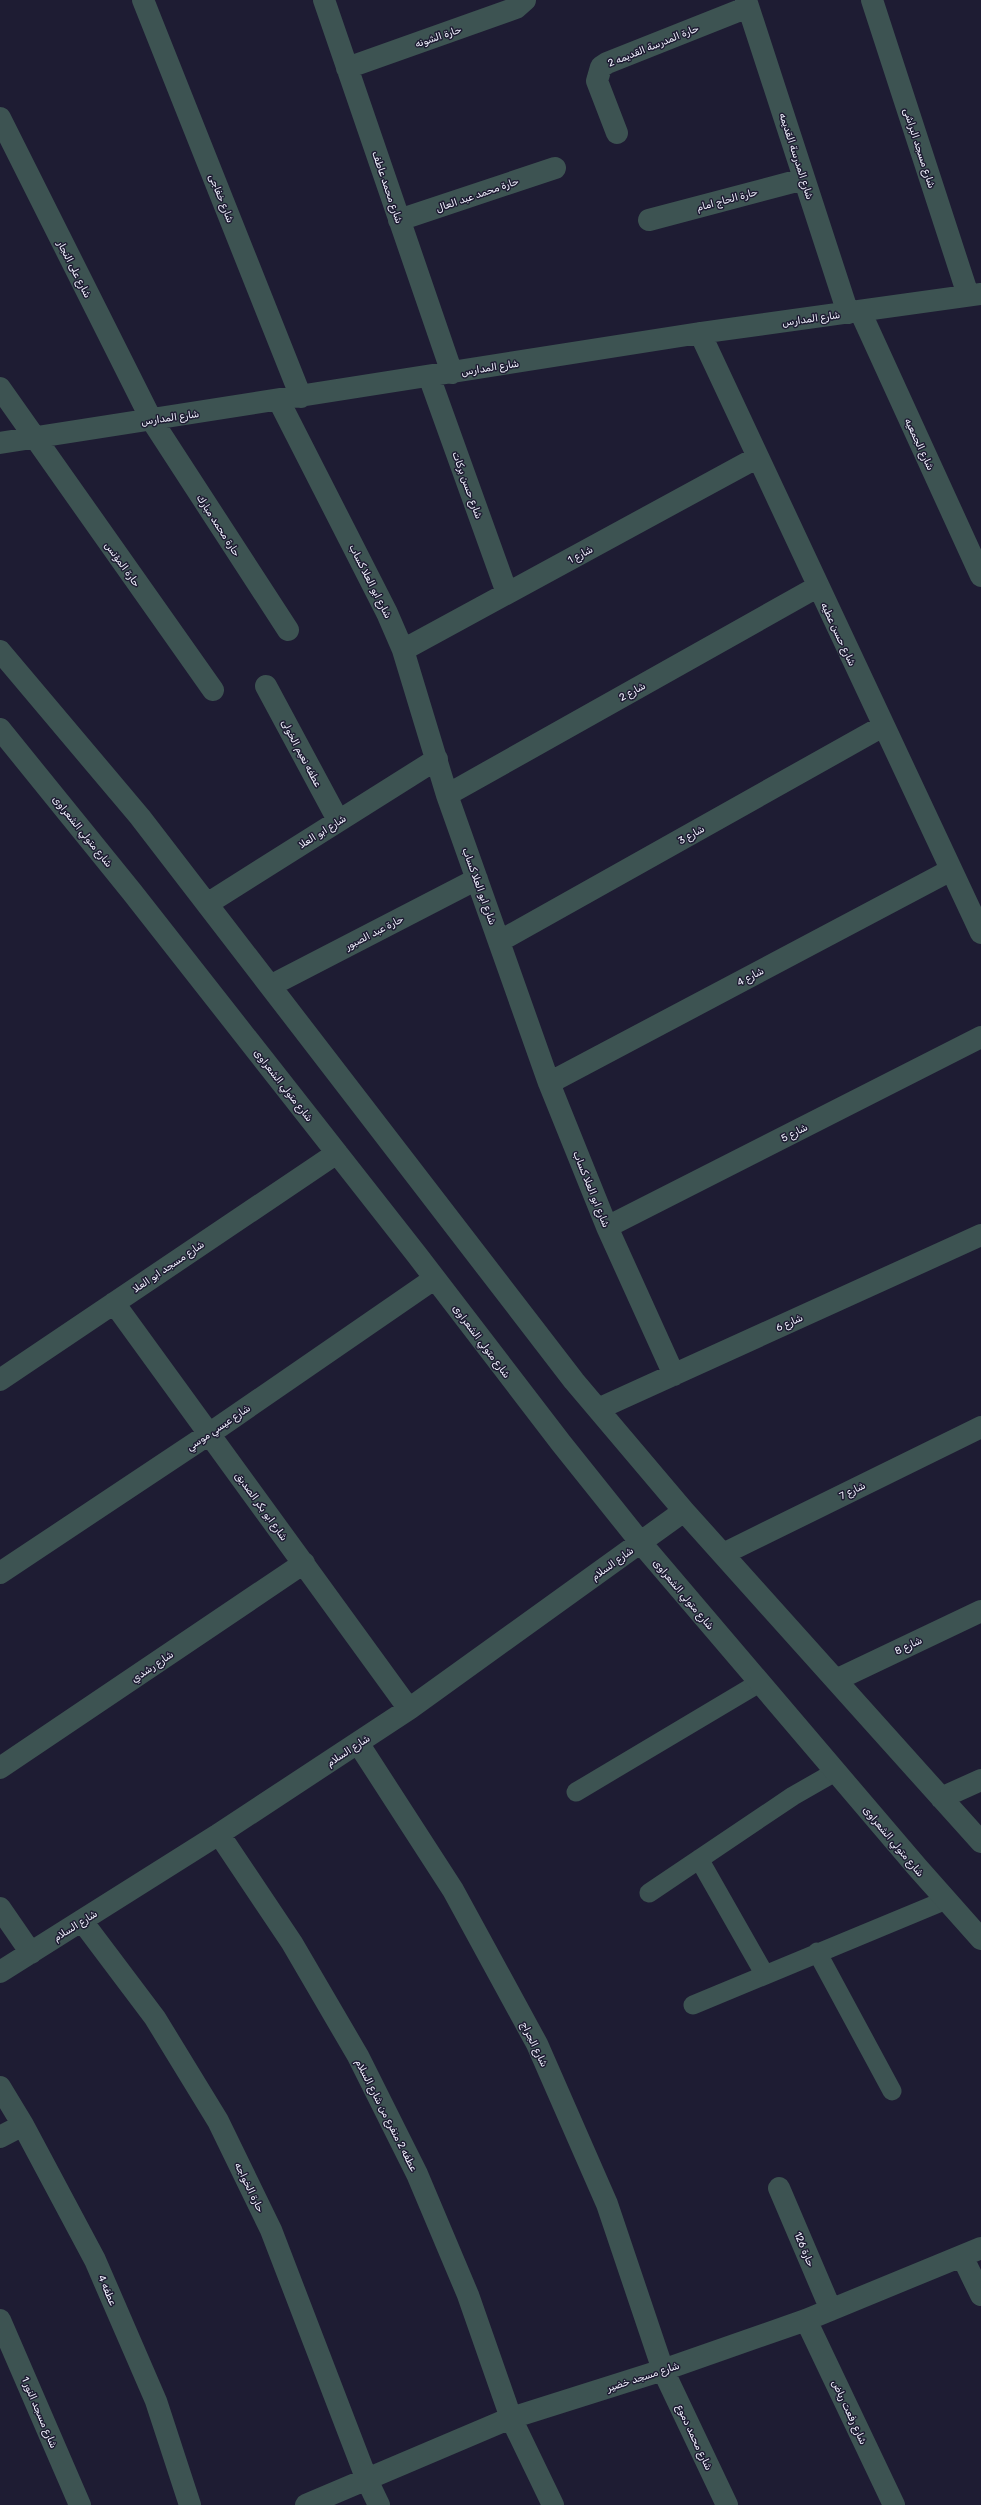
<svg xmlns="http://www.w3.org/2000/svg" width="981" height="2505" font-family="Rubik,Vazirmatn,sans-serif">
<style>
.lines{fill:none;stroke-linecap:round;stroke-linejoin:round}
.lane{stroke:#3d5352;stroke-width:19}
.street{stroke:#3d5352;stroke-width:22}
.labels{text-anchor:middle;stroke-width:3;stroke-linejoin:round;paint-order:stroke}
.street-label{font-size:10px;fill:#f1f1fe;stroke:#1e1c33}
</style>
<rect width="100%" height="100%" fill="#1e1c33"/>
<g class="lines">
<path class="lane" d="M576,1792L759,1683
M699,1859L765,1975
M649,1893L793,1796L835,1772
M817,1952L892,2091
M693,2005L946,1900"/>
<path class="street" d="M143,0L301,397
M324,0L452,373
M746,0L848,313
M872,0L968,295
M347,68L516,8L525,0
M0,118L151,419L288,630
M617,133L597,81L601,67L607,63L748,7
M399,220L555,168
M649,220L804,179
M860,311L981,576
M700,333L981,933
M429,376L507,593
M0,388L213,690
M279,401L387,613L403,650L447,795L549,1083L607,1227L674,1375
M0,443L700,333L981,294
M403,650L758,457
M0,651L140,817L574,1381L684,1511L981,1842
M266,686L338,820
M0,729L132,892L417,1255L561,1443L641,1543L917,1867L981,1939
M447,795L817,587
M207,904L437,759
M500,941L883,726
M270,986L477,879
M549,1083L951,870
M607,1227L981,1037
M114,1303L409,1709
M0,1380L337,1153
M598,1409L981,1235
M723,1554L981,1427
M0,1573L209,1434L434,1279
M836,1680L981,1611
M358,1743L453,1890L537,2044L607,2204L663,2370L727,2505
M0,1768L304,1563
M941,1798L981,1780
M219,1834L292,1943L358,2056L417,2174L468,2295L511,2418L553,2505
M0,1908L31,1953
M82,1921L155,2018L218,2121L271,2230L367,2480L379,2505
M0,1972L219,1834L409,1709L684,1511
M0,2087L23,2125L95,2260L156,2401L190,2505
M0,2137L23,2125
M779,2188L831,2310
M962,2256L981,2295
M0,2320L80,2505
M806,2320L894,2505
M306,2505L511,2418L663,2370L806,2320L981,2248"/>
</g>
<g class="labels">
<g class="street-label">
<text transform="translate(438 36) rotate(-19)" y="4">حارة الشونه</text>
<text transform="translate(653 45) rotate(-22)" y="4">حارة المدرسة القديمه 2</text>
<text transform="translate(920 148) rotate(72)" y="4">شارع مسجد البراشى</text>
<text transform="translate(797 156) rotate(72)" y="4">شارع المدرسة القديمه</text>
<text transform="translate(388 187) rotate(71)" y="4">شارع محمد عاطف</text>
<text transform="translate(477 194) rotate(-19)" y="4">حارة محمد عبد العال</text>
<text transform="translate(222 198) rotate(68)" y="4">شارع خفاجى</text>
<text transform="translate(727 199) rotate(-15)" y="4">حارة الحاج امام</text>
<text transform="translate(75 269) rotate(63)" y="4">شارع على النجار</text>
<text transform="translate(811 318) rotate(-8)" y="4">شارع المدارس</text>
<text transform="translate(490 367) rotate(-9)" y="4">شارع المدارس</text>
<text transform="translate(170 417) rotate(-8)" y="4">شارع المدارس</text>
<text transform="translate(920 444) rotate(65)" y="4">شارع الجمعيه</text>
<text transform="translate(468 485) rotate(70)" y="4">شارع حسن بركات</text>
<text transform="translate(219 525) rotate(57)" y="4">حارة محمد مبارك</text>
<text transform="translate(580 554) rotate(-28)" y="4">شارع 1</text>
<text transform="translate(123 564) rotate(54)" y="4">حارة المؤنس</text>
<text transform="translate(371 581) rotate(63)" y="4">شارع ابو العلا كساب</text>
<text transform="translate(839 634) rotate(65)" y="4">شارع حسن عطيه</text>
<text transform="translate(632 691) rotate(-29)" y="4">شارع 2</text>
<text transform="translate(302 753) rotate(62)" y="4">عطفه نعيم الخولى</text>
<text transform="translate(83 831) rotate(51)" y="4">شارع متولي الشعراوى</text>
<text transform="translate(322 831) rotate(-32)" y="4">شارع ابو العلا</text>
<text transform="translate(691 834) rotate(-29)" y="4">شارع 3</text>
<text transform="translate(480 886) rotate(70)" y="4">شارع ابو العلا كساب</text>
<text transform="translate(374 932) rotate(-27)" y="4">حارة عبد الصبور</text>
<text transform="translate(750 976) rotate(-28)" y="4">شارع 4</text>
<text transform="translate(284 1085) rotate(52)" y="4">شارع متولي الشعراوى</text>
<text transform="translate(794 1132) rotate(-27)" y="4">شارع 5</text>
<text transform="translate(592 1189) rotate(68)" y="4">شارع ابو العلا كساب</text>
<text transform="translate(168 1266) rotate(-34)" y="4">شارع مسجد ابو العلا</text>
<text transform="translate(789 1322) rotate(-24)" y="4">شارع 6</text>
<text transform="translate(482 1341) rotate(53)" y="4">شارع متولي الشعراوى</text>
<text transform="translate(218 1427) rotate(-34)" y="4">شارع عيسي موسي</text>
<text transform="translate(852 1490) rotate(-26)" y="4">شارع 7</text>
<text transform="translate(262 1506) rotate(54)" y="4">شارع ابو بكر الصديق</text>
<text transform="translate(612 1563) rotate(-36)" y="4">شارع السلام</text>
<text transform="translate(684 1594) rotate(50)" y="4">شارع متولي الشعراوى</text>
<text transform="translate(908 1645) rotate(-25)" y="4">شارع 8</text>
<text transform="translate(152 1666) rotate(-34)" y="4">شارع رشدي</text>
<text transform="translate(348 1750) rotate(-33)" y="4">شارع السلام</text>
<text transform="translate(894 1841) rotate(50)" y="4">شارع متولي الشعراوى</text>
<text transform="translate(75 1925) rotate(-32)" y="4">شارع السلام</text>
<text transform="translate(535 2044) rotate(64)" y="4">شارع الجراج</text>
<text transform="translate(387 2115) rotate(63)" y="4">عطفه 2 منفرع من شارع السلام</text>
<text transform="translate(250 2187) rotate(64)" y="4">حارة الخواجه</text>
<text transform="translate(805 2249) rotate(67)" y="4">حارة 126</text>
<text transform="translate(108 2290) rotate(67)" y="4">عطفه 4</text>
<text transform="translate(643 2376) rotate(-18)" y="4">شارع مسجد خضير</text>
<text transform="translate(40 2412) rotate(67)" y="4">شارع مسجد النور 1</text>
<text transform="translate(850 2412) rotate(65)" y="4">شارع رفعت رياض</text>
<text transform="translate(695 2437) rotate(65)" y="4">شارع محمد دموع</text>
</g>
</g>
</svg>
